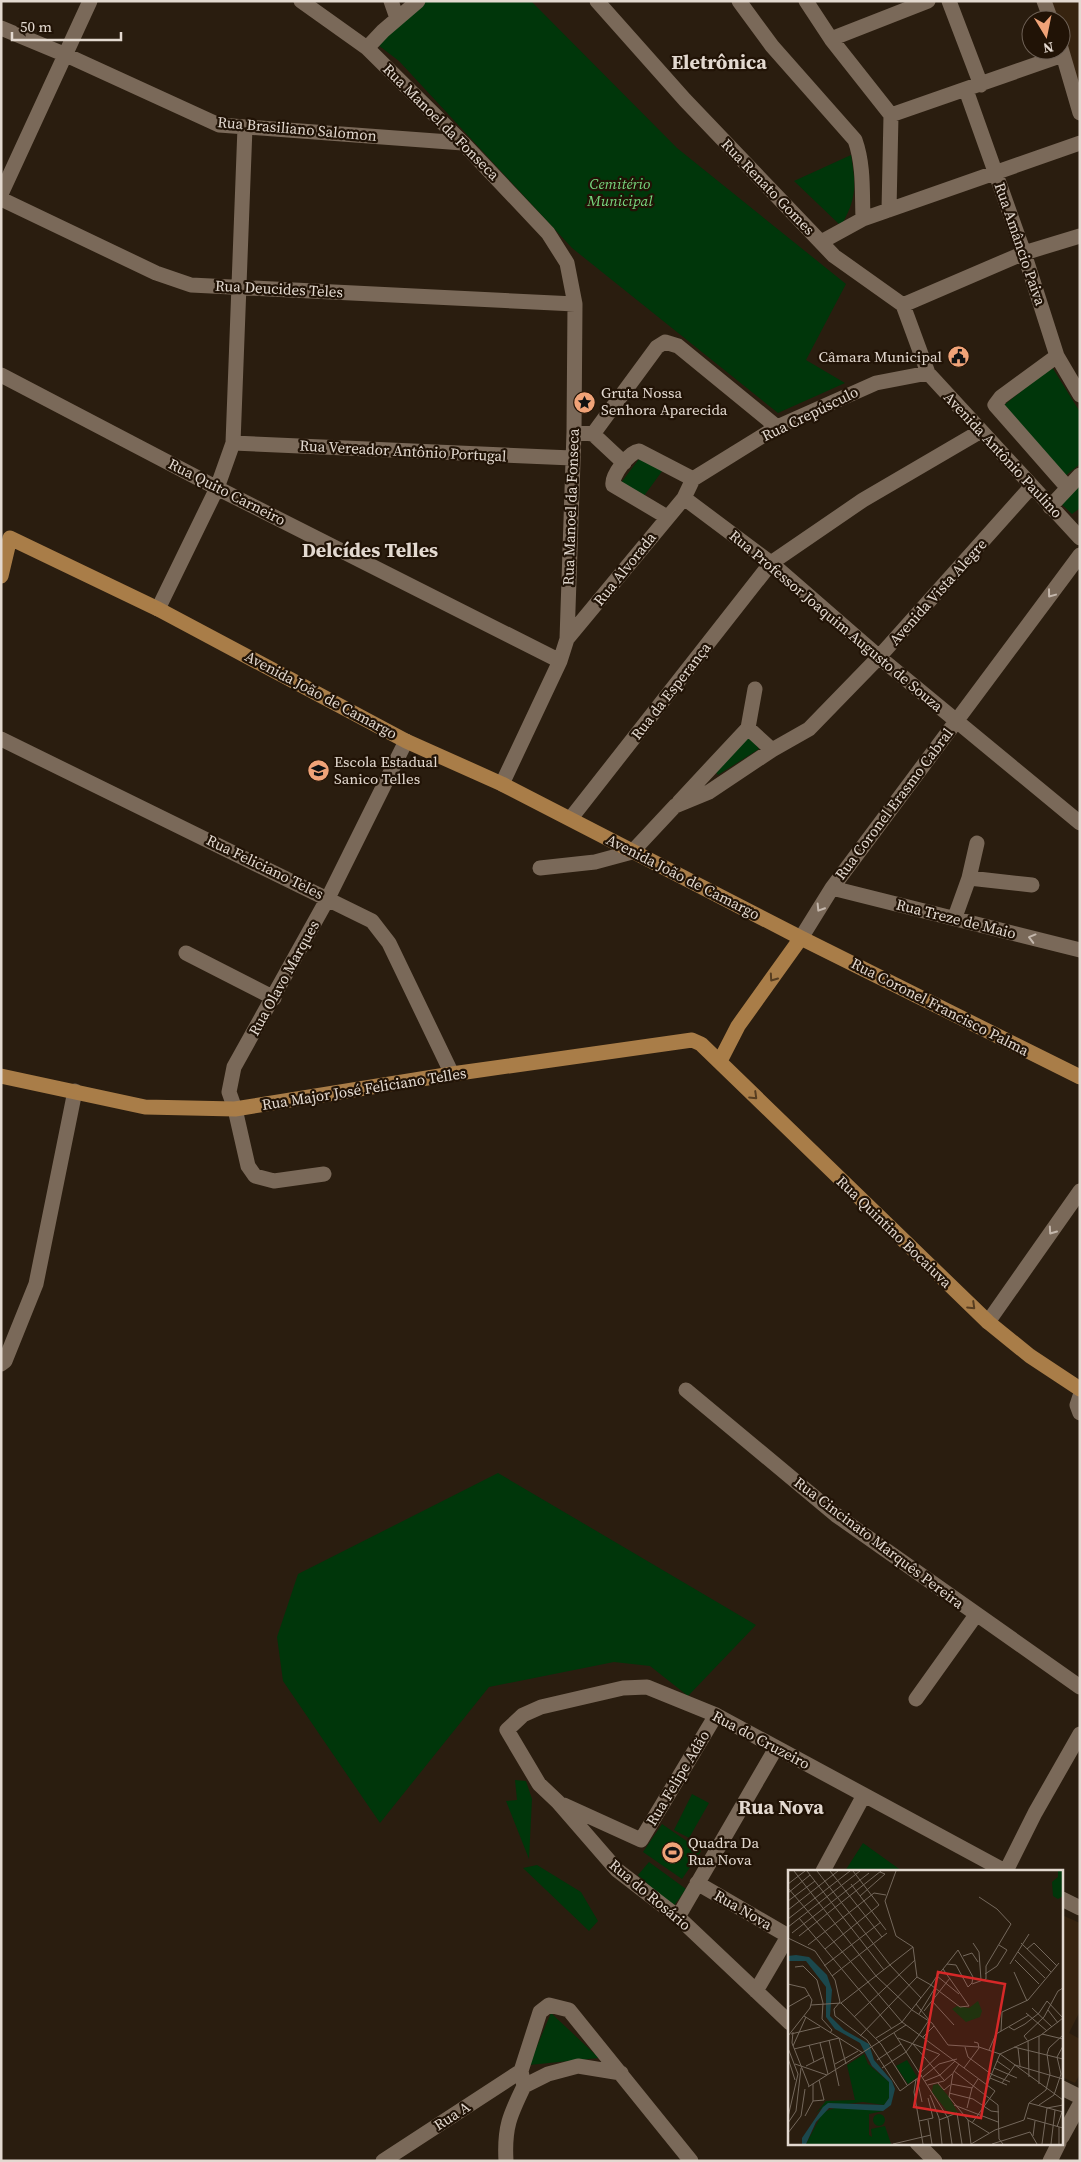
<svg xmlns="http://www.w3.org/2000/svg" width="1081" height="2162" font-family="'Source Serif 4',serif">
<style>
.built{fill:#372410}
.green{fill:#00360a}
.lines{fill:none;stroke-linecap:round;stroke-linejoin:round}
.minor{stroke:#7a6959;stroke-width:15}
.major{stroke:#a97d48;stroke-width:15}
.oneway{stroke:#c4b7ac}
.oneway2{stroke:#573d20}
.labels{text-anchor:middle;stroke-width:4.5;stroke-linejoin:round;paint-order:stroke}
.street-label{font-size:15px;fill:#e3d9d0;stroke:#211306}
.park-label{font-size:15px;font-style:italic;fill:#78d87f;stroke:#211306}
.poi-label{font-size:15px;fill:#e3d9d0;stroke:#211306;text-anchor:start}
.district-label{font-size:20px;font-weight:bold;fill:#e3d9d0;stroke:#211306}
.inset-road{fill:none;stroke:#74685c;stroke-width:1}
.view{fill:#d62828;fill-opacity:0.15;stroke:#d62828;stroke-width:2.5}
.inset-edge{fill:none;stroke:#e3d9d0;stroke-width:2.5}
</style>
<rect width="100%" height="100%" fill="#2a1d0f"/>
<path class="built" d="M1051,1H1080V91L1061,30V20H1058Z
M1062,1915L1080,1923V2011L1069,2033L1080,2039V2074L1075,2083L1062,2077Z"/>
<path class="green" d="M417,1H531L677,148L846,284L806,360L845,383L778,413L572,248L399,61L378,45Z
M851,155C856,186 857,198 841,226L794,181Z
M1052,367L1080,412V464L1064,477L1004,405Z
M642,455L663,470L641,500L620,484Z
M1080,482V508L1072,514L1058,501Z
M748,734L759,749L718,775L714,770Z
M498,1473L756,1625L688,1696L650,1666L614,1662L489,1687L380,1823L283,1681L277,1637L298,1574Z
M515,1780L526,1781L532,1799L529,1859L506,1801L517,1800Z
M692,1794L709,1803L689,1838L674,1830Z
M662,1824L701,1851L682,1879L643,1852Z
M863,1843L902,1871H845Z
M649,1862L686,1889L673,1907L638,1875Z
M537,1865L581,1892L598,1921L589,1931L523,1868Z
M551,2013L599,2058L529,2065Z"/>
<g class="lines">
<path class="minor" d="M301,1L367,48L463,143L548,233L567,263L575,304L574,432L567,639L560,661L502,784
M391,1L397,18
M597,1L685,100L834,256L903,305L928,373L1080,538
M739,1L772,46L855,140C864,165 862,193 863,219
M806,1L831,39L891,115L889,210
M949,1L981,85
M1044,1L1051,20
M1,28L66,55L219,125L463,143
M831,39L928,1
M367,48L383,31L418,1
M1061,48L1080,113
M966,90L1024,253L1057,356L1080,395
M891,115L1063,55
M1,194L90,1
M1,199L156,273L191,285L575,304
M821,242L863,219L1080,143
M903,305L1024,253L1080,236
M1057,356L1001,397L995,405L1067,487
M1,375L217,488L560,661
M574,432L593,434L657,347L665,342L678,346L777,427
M593,434L624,463
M233,443L572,458
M684,498L771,563L879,657L1080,823
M1050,507L1080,475
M667,517L613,485C611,476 629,452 639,451L693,479
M158,609L217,488L233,443L245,127
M567,639L684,498L693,479L777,427L876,383L928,373
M748,728L772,750
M1,739L372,921L389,943L452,1074
M679,802L748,728L755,689
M571,818L771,563L863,500L981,431
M540,868L595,862L632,852L675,806L709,792L772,750L809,729L879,657L1031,487
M969,878L1032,885
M832,888L1080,950
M955,917L969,878L977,843
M801,938L832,888L1080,555
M186,953L274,998
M324,1174L274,1181L255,1176L248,1166L235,1109L229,1092L234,1067L328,898L406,741
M988,1322L1080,1191
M1,1364L5,1361L36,1284L75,1091
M686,1390L836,1515L1080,1687
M1080,1396L1077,1405L1080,1413
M916,1699L976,1615
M564,1805L641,1840L716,1715
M823,1871L864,1795
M1006,1871L1035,1813L1080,1734
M697,1883L790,1937
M1062,1899L1080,1908
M678,1917L776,1748
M756,1991L790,1933
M790,2023L678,1917L617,1870L558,1802L539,1784L507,1730L523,1715L541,1707L623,1688L647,1687L716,1715L1005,1871
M524,2086L521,2071L540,2012L549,2005L569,2010L691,2161
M524,2086L548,2074L578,2066L621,2073
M1062,2088L1080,2097
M1062,2137L1080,2104
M917,2143L935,2161
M383,2161L521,2071
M506,2161C504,2127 510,2115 524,2086
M1050,2161L1059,2143"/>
<path class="major" d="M1,576L10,538L158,609L406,741L502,784L801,938L1080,1077
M720,1061L738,1026L801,938
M1,1076L145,1107L235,1109L452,1074L692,1040L701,1044L988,1322L1030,1356L1080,1389"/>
</g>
<defs><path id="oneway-chevron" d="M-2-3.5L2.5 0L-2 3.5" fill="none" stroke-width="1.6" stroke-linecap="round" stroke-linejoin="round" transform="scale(1.25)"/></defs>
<g class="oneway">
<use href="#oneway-chevron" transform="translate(1051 594) rotate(127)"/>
<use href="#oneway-chevron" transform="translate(820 908) rotate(122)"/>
<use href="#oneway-chevron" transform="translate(1032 938) rotate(-165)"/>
<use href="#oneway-chevron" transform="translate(1052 1231) rotate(125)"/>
</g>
<g class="oneway2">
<use href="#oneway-chevron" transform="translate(773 978) rotate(125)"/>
<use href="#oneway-chevron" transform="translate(754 1096) rotate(44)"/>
<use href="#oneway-chevron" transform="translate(972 1306) rotate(44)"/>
</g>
<defs>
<symbol id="civic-disc" viewBox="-11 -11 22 22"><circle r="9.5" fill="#f0a378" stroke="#211306"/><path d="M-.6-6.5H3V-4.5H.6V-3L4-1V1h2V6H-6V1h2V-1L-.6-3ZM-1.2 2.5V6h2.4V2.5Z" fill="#111"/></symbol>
<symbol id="sight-disc" viewBox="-11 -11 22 22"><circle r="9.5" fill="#f0a378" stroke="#211306"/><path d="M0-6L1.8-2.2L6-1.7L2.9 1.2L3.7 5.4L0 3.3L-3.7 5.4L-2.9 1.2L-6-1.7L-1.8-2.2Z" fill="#111"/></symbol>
<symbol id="school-disc" viewBox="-11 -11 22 22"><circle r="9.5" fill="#f0a378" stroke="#211306"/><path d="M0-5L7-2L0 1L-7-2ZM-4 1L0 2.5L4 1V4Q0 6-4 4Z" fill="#111"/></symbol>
<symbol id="stadium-disc" viewBox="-11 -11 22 22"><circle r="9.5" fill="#f0a378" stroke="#211306"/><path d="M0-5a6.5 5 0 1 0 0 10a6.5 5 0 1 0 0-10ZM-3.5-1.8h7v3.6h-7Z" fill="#111"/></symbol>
</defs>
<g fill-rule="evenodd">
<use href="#civic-disc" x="946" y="344" width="25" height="25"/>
<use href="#sight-disc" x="572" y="390" width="25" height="25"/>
<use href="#school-disc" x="306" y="758" width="25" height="25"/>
<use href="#stadium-disc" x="660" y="1840" width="25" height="25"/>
</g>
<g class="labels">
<g class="street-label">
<text transform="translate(441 122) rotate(45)" y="5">Rua Manoel da Fonseca</text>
<text transform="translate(297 129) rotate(5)" y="5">Rua Brasiliano Salomon</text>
<text transform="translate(768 187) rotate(46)" y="5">Rua Renato Gomes</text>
<text transform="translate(1020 244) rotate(71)" y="5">Rua Amâncio Paiva</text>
<text transform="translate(279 289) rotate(3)" y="5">Rua Deucides Teles</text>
<text transform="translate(810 414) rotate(-26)" y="5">Rua Crepúsculo</text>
<text transform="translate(403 451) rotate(3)" y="5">Rua Vereador Antônio Portugal</text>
<text transform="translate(1003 455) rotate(47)" y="5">Avenida Antônio Paulino</text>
<text transform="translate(227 492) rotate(27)" y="5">Rua Quito Carneiro</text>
<text transform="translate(571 507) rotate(-88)" y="5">Rua Manoel da Fonseca</text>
<text transform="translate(625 569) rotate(-51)" y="5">Rua Alvorada</text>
<text transform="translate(938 592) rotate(-48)" y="5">Avenida Vista Alegre</text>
<text transform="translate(836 621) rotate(40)" y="5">Rua Professor Joaquim Augusto de Souza</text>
<text transform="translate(671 691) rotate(-52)" y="5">Rua da Esperança</text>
<text transform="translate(321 695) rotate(28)" y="5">Avenida João de Camargo</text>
<text transform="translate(894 804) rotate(-53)" y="5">Rua Coronel Erasmo Cabral</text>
<text transform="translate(265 867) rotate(26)" y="5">Rua Feliciano Teles</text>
<text transform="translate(683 877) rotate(27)" y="5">Avenida João de Camargo</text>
<text transform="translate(956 919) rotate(14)" y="5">Rua Treze de Maio</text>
<text transform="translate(284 978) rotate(-61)" y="5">Rua Olavo Marques</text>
<text transform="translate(940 1007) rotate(27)" y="5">Rua Coronel Francisco Palma</text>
<text transform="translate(364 1089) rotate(-9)" y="5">Rua Major José Feliciano Telles</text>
<text transform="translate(894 1232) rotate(44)" y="5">Rua Quintino Bocaiuva</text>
<text transform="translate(879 1543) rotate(37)" y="5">Rua Cincinato Marquês Pereira</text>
<text transform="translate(761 1740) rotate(28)" y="5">Rua do Cruzeiro</text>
<text transform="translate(678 1778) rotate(-59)" y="5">Rua Felipe Adão</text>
<text transform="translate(650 1895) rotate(40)" y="5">Rua do Rosário</text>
<text transform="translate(743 1910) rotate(30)" y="5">Rua Nova</text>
<text transform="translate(452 2116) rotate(-33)" y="5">Rua A</text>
</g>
<g class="park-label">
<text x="620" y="189">Cemitério<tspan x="620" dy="17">Municipal</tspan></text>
</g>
<g class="poi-label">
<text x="942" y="362" text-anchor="end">Câmara Municipal</text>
<text x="601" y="398">Gruta Nossa<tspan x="601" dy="17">Senhora Aparecida</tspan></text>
<text x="334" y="767">Escola Estadual<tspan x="334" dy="17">Sanico Telles</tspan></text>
<text x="688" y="1848">Quadra Da<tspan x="688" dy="17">Rua Nova</tspan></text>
</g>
<g class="district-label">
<text x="719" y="69">Eletrônica</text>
<text x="370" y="557">Delcídes Telles</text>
<text x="781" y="1814">Rua Nova</text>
</g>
</g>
<g transform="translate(788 1870)">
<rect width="275" height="275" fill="#2a1d0f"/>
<path d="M270,1H275V26L270,29L265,26L264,12L270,7ZM190,131L194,141L192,147L178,152L164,139L169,136L181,138ZM76,184L80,194L101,212V228L96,235L75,232L35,237L28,243L38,231L67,230L59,195ZM119,190L129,207L120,214L108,196ZM150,214L161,227L170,243L163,246L144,222L145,215ZM50,237L95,241L81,244V265L84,267L83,259L97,256L103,274H18L35,242ZM85 250a6 6 0 1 1 12 0a6 6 0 1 1-12 0Z" fill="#00360a"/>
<path d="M8,85L21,87L39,105L44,120L42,146L56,160L81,174L86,190L104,211L107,219L103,235L95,241L41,238L28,252L18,274H14V268L35,237L40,233L96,235L101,228V212L84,196L72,173L47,159L38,147V117L18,91H0V86Z" fill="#1b484d"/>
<path class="inset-road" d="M6,1L88,106L124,140M19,1L96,100M29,1L102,95M42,1L94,67M108,1L97,31L108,66L125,77M0,14L17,1M63,14L98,60M0,18L80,112M0,23L22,5M72,26L97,4L92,2M0,31L27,11M0,40L50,1M11,48L104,159M0,49L62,1M0,57L72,1M4,63L81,3M11,66L93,1M0,68L27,81L47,110L52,132L46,139L47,146L79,170L112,221L134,205M185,73L191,82L193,110M233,73L263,102M20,75L86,23L98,25M37,79L91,35L65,1M239,79L246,73L269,96M230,82L257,108M175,86L184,83L190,92M227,90L251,114M159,94L168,95L180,117L184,113M222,94L241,64M102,95L133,128M36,96L93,52M7,97L15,96L29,110L35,133L34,149L44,160L42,163M155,99L181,136L172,137L143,115L149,106L155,99L159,94L170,80L185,107L184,113M226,102L239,131M197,104L209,96L219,80L211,75M44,106L99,63M149,106L171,124M80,112L114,152L199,215L212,184L191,177L160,175M0,114L17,118L24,130L22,138L0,166M184,114L198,109V96L223,54L209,39L191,27M144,131L166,155M53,133L93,174L119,215M128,134L141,150M23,135L53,133L125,77M0,137L21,125M244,138L264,157M124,140L144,153L160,175M260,140L270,153M136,141L162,108M238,143L259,161M131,144L147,118M16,146L75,183M66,147L127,90M221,157L226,160L237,154L251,143L259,131L275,148M213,161L214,142L240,130L271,93M5,162L4,173L21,216M106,163L160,248L164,274M3,164L32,157M254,164L275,169M131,165L141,150M72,166L129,107M135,167L146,156M88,168L114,152L143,115L129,107L125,77M110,168L151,184M41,170L51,216M239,170L236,166L256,147L270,121L275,118M240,170L241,207M32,173L40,204M125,174L156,210M21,175L26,192M5,176L18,147M177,177L180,187L203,204L222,212M226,177L275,189M0,178L10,204L0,247M230,178L232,196M6,179L51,168L58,194M201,180L208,164L241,145M212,184L275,230M212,184L253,165L275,148M0,188L7,210M89,190L113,174M209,191L222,200M7,194L39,205L118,155M47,194L70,181M171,194L165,203L161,227L180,250L201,263M18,196L36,187M94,198L118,182L131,165M176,198L191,178L190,173L186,172M206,198L229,208M166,201L210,235L211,269L215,274M132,203L152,184M135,207L151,194L169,189M202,208L219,215M128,209L126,222L135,274M129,209L134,232M137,211L152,205L167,191M150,213L156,220L162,215M214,213L227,195L275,209M25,214V231M163,214L184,218M251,214V166M140,215L156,211L164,204M20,217L39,205M161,223L185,229L203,241L211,242M142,225L151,248L154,274M25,231L36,230L31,210M241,233L275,242M166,235L210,252M251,235L266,225L273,204L269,187L275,176M179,238L184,218L190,209M169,243L174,274M17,246L25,231M239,248L275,258M140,250L144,274M151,250L169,243M180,250L183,274L207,260L236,250L241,233L258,220L262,204L259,184L261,178L275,165M131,251L145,248L140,228M0,253L8,241L13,198M184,253L207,221L199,215M269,257L274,242M271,257V274M0,263L13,246L17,219M245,266L247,251M105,274L143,265M204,274L242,262L249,274M254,274L259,238L275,235M263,274L267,240"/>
<path class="view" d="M150,102L217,114L193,248L126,237Z"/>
<rect width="275" height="275" class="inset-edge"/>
</g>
<rect width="1081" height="2162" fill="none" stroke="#e3d9d0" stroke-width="5"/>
<g transform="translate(1046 35) rotate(170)"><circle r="24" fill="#211306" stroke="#6f6257"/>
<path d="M0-4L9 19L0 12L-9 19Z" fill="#f0a378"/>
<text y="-8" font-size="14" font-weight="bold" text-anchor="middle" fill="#e3d9d0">N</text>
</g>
<path d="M12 32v8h109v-8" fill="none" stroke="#e3d9d0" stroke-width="2.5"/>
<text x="20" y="32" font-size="15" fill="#e3d9d0" stroke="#211306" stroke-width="4" paint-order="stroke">50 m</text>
</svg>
